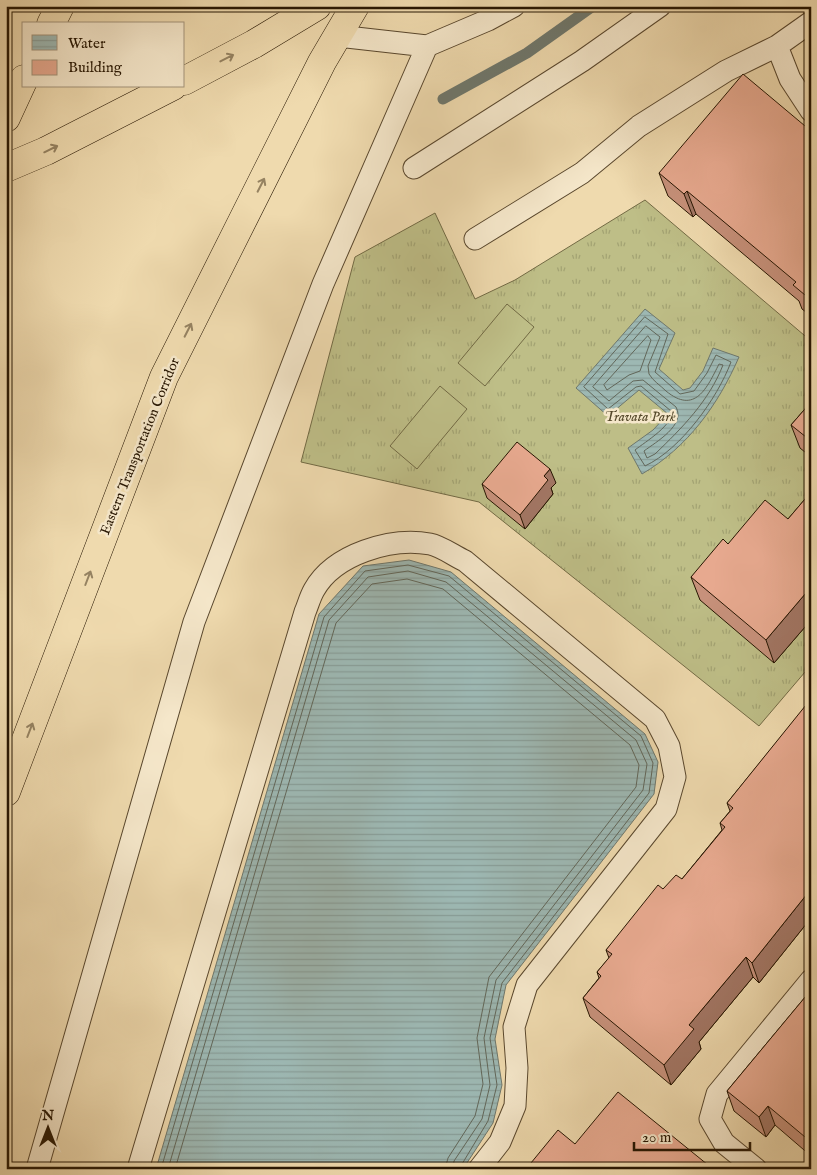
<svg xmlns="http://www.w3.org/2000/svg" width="817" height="1175" font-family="'IM FELL English',serif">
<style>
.grass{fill:url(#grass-tufts);stroke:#726a44}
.pitch{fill:#bebe87;stroke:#726a44}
.water{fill:url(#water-rules);stroke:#6e776c}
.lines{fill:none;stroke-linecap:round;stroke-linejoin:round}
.shore{stroke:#62675a;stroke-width:1}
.stream{stroke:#6e776c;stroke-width:11}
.lane-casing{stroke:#59472d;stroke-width:23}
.highway-casing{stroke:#271602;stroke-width:29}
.lane{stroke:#f5e7ca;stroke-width:21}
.highway{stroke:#efdaae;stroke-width:28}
.wall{fill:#c7917b;stroke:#271602}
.shaded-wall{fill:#a27664;stroke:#271602}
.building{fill:#e7a98f;stroke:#271602}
.oneway{stroke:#958261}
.labels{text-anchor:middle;stroke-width:5;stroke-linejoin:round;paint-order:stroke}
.park-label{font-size:14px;font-style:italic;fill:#54482a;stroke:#f5e7ca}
.street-label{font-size:14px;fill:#271602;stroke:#f5e7ca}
</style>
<defs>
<pattern id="grass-tufts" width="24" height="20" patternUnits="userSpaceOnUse" patternTransform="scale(1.25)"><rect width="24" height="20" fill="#bebe87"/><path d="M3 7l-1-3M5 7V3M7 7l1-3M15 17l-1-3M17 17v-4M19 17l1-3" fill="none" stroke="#a3a373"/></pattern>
<pattern id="water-rules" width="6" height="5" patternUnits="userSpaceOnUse" patternTransform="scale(1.25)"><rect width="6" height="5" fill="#9db8b3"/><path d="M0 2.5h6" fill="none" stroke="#879d98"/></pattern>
</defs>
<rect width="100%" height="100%" fill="#efdaae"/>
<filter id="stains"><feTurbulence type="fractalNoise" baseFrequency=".004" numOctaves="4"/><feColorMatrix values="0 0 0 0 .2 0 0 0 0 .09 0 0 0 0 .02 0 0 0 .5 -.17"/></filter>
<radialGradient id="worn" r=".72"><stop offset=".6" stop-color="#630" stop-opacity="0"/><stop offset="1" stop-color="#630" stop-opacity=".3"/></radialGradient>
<path class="grass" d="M645,200L811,341V665L759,726L479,502L301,462L355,257L435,213L475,299L515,280Z"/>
<path class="pitch" d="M507,304L534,327L485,386L458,363Z
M440,386L467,409L417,469L390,446Z"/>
<path class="water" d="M645,309L675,333L659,369L683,390L690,388L703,371L713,348L739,357C718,405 688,447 642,474L628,448L653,430L668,414L639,390L608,416L576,388Z
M409,560L451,572L645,734L658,762L654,794L506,985L495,1039L502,1085L493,1123L463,1169H156L319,614L363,566Z"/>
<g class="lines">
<path class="shore" d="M645,317L668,334L655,372L680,394L694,391L707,373L716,355L731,362C717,399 681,449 645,466L635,450C645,442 675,424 671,411L641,386L636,387L608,409L584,387Z
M646,326L660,337L648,366L649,374C653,381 660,385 666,391C695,415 707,388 719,364L723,365C709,401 682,428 655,454L647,458L644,451C656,442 686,425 676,407L643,380L633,381L609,401L593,387Z
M648,336L651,340L640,371L629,375L607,390L604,385Z
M161,1169L324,617L365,571L408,565L449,576L641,736L653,763L649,793L502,983L490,1038L497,1085L488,1121L459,1169
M168,1169L329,620L368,577L408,571L446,582L636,740L647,764L643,790L496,980L484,1038L490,1085L482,1119L454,1161L453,1169
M175,1169L336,623L372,584L407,579L443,589L630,745L639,765L636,787L489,977L477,1038L483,1084L475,1116L448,1158L445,1169"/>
<path class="stream" d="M443,99L527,53L593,6"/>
<defs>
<path id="lane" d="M811,22L777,46L790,79L811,111
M338,36L427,46L488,20L514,6
M414,168L582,61L660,6
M475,239L582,173L639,126L726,71L777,46
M37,1169L194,622L323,284L427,46
M138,1169L305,612C308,605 310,597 314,590C334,554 391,537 430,544C441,546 454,556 465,561L655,719L669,746L675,777L666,809L527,985L514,1027L517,1068L515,1106L500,1142L479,1169
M756,1169L724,1143L710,1119L717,1094L811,980"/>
<path id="highway" d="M51,24L60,6
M184,81L254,44L317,6
M6,118L24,79
M6,168L46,151L173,86
M6,792L164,377L322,62L355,6"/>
</defs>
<use href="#lane" class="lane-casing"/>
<use href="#highway" class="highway-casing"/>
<use href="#lane" class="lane"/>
<use href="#highway" class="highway"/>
</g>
<path class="wall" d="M811,131V316L802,309L799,301L696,214L693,217L668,196L659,173Z
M811,402V457L800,448L791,425Z
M556,483L551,488L553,494L525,529L487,498L482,484Z
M811,492V620L774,663L700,600L691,577L728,544L788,519Z
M811,700V918L759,983L753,977L699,1042L701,1049L671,1085L590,1017L583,998L599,978L597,972L609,958L606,950L663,889L682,879L722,830L720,823L730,811L727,803Z
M811,990V1156L775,1125L766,1137L734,1111L727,1091Z"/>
<path class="shaded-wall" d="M687,191L696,214L693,217L684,194Z
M550,469L556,483L551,488L553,494L525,529L520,515L544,476Z
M811,587V620L774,663L766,640Z
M811,889V918L759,983L752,963Z
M746,957L753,977L699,1042L701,1049L671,1085L664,1065L689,1025Z
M768,1106L775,1125L766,1137L759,1117Z"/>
<path class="building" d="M743,74L811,131V300L793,285L796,282L687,191L684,194L659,173Z
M811,402V441L791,425Z
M517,442L550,469L544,476L548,480L520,515L482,484Z
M811,492V587L766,640L691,577L723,539L728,544L765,500L788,519Z
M810,700L811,870L808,873L811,876V889L752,963L746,957L689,1025L694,1029L664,1065L583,998L601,976L597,972L612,954L606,950L658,885L663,889L676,875L682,879L725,827L720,823L733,808L727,803Z
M811,990V1142L768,1106L759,1117L727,1091Z
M618,1092L713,1169H526L558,1130L575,1144Z"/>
<defs><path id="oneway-shaft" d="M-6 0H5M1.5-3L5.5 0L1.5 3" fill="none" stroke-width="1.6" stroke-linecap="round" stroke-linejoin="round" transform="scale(1.25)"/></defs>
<g class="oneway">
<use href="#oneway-shaft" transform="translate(227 58) rotate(-27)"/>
<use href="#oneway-shaft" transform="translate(51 149) rotate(-26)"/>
<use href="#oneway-shaft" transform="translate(261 185) rotate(-63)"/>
<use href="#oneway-shaft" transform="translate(188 330) rotate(-63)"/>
<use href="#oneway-shaft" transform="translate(88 578) rotate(-69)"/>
<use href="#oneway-shaft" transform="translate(30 730) rotate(-69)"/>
</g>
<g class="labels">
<g class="park-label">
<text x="640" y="421">Travata Park</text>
</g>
<g class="street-label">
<text transform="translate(139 446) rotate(-68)" y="5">Eastern Transportation Corridor</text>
</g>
</g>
<rect width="817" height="1175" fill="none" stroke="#efdaae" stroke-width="25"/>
<rect x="8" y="8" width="802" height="1160" fill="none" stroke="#271602" stroke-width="2.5"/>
<rect x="12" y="12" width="792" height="1150" fill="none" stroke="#271602"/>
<rect x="22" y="22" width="162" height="65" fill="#f5e7ca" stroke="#a3937a"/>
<rect x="32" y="35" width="25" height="15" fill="url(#water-rules)" stroke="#a3937a"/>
<text x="68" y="48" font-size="15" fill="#271602">Water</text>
<rect x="32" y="60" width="25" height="15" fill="#e7a98f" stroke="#a3937a"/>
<text x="68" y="72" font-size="15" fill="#271602">Building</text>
<g transform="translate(48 1128)" stroke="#f5e7ca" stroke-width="4" paint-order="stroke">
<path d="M0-4L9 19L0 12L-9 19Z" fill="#271602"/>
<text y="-8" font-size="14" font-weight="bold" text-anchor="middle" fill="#271602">N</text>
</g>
<path d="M634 1142v8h116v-8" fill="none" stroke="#271602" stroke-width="2.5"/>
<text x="642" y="1142" font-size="15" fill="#271602" stroke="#f5e7ca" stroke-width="4" paint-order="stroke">20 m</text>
<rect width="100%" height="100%" filter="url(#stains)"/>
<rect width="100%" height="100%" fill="url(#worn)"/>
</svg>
